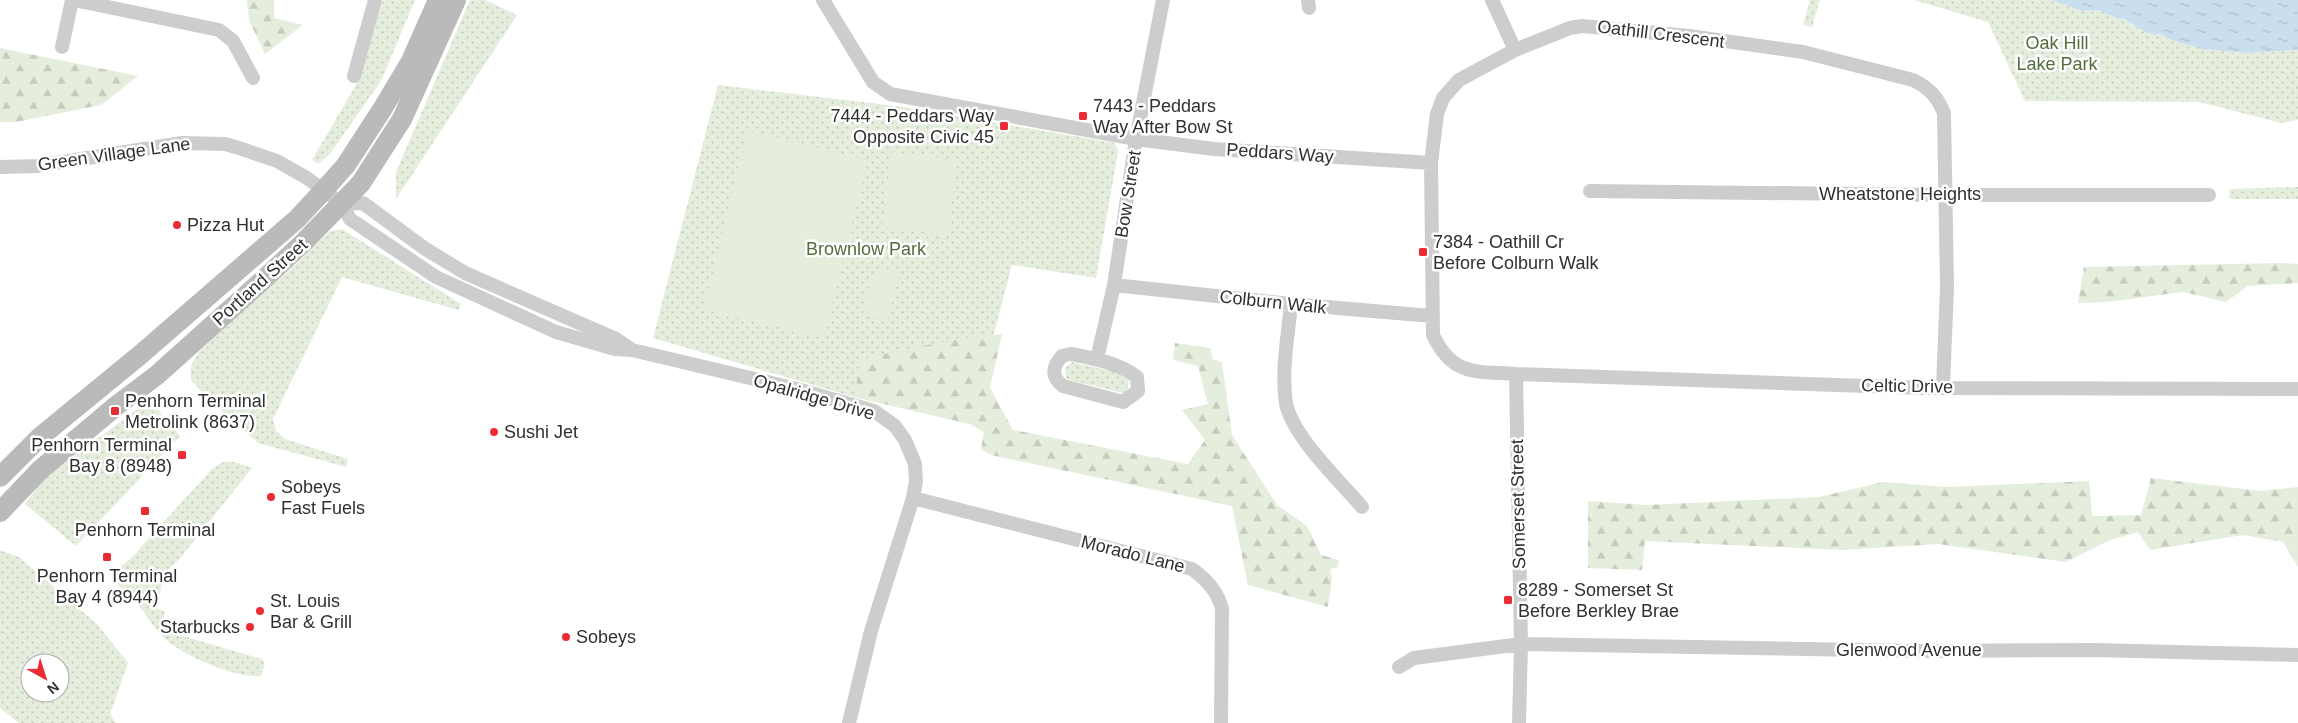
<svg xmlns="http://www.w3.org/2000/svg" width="2298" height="723" font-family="Arial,sans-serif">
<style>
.grass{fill:url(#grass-dots);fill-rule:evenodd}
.forest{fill:url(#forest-firs)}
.garden{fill:#e5eddd}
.water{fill:url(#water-ripples)}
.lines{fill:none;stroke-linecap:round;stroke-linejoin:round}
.minor{stroke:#cdcdcd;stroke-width:14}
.secondary{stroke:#bababa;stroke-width:20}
.poi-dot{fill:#ec2c34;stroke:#fff;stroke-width:2}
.labels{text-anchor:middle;stroke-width:5;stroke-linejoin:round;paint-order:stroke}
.street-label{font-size:18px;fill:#303030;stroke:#fff}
.park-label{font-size:18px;fill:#516e3b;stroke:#fff}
.poi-label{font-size:18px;fill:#303030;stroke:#fff;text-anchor:start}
</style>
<defs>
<pattern id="grass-dots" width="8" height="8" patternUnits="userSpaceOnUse" patternTransform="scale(1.25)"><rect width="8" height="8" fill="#e5eddd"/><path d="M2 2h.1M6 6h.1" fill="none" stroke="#c5ccbe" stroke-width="1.8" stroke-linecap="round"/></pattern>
<pattern id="forest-firs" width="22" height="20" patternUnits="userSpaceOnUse" patternTransform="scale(1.25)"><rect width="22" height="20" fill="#e5eddd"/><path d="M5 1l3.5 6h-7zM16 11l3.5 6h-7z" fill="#c5ccbe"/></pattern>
<pattern id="water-ripples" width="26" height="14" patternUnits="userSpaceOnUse" patternTransform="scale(1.25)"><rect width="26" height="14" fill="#c9deee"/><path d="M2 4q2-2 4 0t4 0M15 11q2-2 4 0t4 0" fill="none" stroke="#adbfcc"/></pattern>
</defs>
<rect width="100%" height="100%" fill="#fff"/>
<path class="grass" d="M383,0H415L381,81L330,154L318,164L312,160L356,85Z
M470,0H485L517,15L396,199V172Z
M1810,0H1820L1812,27L1803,25Z
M1914,0H2052L2082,11L2099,10L2116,18L2124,19L2147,33L2162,35L2174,41L2203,49L2247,53L2298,50V120L2281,123L2200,102L2025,101L1988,22Z
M718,85L896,106L1115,143L1118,152L1096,278L1012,265L970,424L854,397L653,338Z
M2298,187V199H2229L2230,189Z
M342,229L461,304L458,310L342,277L273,419L276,431L285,439L348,459L346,467L258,443L205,396L191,380V366L198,353L237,315L291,269L330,231Z
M1072,362L1116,372L1129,380L1127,391L1123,393L1069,380L1066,378L1065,368Z
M147,402L154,405L180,436L76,546L25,504L40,484L74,452L104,434Z
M223,462H235L252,468L181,557L165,573L156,608L165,612L163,620L172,633L262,659L265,664L261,676C238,679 194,659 174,646C159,637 150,619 139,606C128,594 117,590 114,573L132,557L212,469Z
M0,550L19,557L97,624L128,663L110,714L116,723H19L0,708ZM30,663H60V693H30Z"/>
<path class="forest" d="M247,0H274V18L303,25L265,54L249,20Z
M0,48L138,76L101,105L16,122H0Z
M2282,263L2298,264V283L2248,286L2226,302L2183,292L2107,302L2078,303L2084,267Z
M1002,334L990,388L1013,430L1188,464L1205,440L1182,410L1208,404L1198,366L1173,360L1175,343L1211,348L1212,359L1222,362L1232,435L1277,505L1307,526L1321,555L1339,560L1338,567L1330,569L1332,579L1328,607L1248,585L1232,506L991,455L981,449L984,432L970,424L854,397L861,359L941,342Z
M2151,478L2260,491L2298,487V567L2283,542L2243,535L2150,550L2138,532L2110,540L2066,562L1938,544L1843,550L1645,541L1642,570L1588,568V501L1647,505L1819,497L1883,482L1947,487L2089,481L2092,516L2141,515Z"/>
<path class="garden" d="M747,131L868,160L824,338L704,310Z
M892,152L957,160L948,235L882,227Z
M875,268L899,274L887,320L863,314Z"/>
<path class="water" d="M2052,0H2298V50L2247,53L2203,49L2174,41L2162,35L2147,33L2124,19L2116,18L2099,10L2082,11Z"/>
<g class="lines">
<path class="minor" d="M74,0L219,30L233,41L253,78
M823,0L873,82L890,94L1136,139L1214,149L1431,163
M1308,0L1309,8
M1492,0L1515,50
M62,47L72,0
M354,76L375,0
M0,167L37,166L182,143L225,144L239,148L277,161L307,178L342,204L350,219L436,277L556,332L615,349L632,350L797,389L874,411L895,426L905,440L915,464L916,481L913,498L871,631L849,723
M1590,191L1946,195H2209
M342,204L363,203L424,248L465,273L616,339L632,350
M1114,285L1291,304L1432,316
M1291,304C1288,337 1281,371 1286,403C1292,436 1340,481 1362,507
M1071,354C1093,358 1119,363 1137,377L1138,391L1123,402L1063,386C1051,377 1052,367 1062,356Z
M1097,359L1114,285L1136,139L1163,0
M1516,374L1521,644L1519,723
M1943,387L1947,287L1944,113C1937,96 1929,88 1913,80L1803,52L1689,36L1582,26L1570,28L1515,50L1459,80L1443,98L1437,114L1431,163L1433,335C1453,377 1476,371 1516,374L1925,388L2298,389
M913,498L1192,569C1206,579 1218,591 1222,609L1221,723
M1399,667L1414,658L1521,644L1916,651L2094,650L2298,655"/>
<path class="secondary" d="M0,477L40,437L140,355L297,219L324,190L346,165L383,108L411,61L438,0
M0,512L40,470L116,406L157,375L263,280L304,242L361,183L402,119L456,0"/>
</g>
<g class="poi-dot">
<rect x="1078" y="111" width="10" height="10" rx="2.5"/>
<rect x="999" y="121" width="10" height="10" rx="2.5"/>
<circle cx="177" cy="225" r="5"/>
<rect x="1418" y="247" width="10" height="10" rx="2.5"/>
<rect x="110" y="406" width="10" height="10" rx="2.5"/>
<circle cx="494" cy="432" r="5"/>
<rect x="177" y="450" width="10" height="10" rx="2.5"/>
<circle cx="271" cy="497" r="5"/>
<rect x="140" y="506" width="10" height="10" rx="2.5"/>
<rect x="102" y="552" width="10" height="10" rx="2.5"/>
<rect x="1503" y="595" width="10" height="10" rx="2.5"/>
<circle cx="260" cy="611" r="5"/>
<circle cx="250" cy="627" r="5"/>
<circle cx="566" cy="637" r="5"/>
</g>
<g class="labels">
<g class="street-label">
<text transform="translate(1661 34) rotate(7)" y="6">Oathill Crescent</text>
<text transform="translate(1280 153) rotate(4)" y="6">Peddars Way</text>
<text transform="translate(114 154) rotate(-8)" y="6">Green Village Lane</text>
<text transform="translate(1128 194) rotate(-81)" y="6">Bow Street</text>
<text x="1900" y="200">Wheatstone Heights</text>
<text transform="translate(260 282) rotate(-42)" y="6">Portland Street</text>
<text transform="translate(1273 302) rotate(6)" y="6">Colburn Walk</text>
<text transform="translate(1907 386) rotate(1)" y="6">Celtic Drive</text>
<text transform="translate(814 397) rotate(16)" y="6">Opalridge Drive</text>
<text transform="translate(1518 504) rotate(-91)" y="6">Somerset Street</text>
<text transform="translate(1133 554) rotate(14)" y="6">Morado Lane</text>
<text x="1909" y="656">Glenwood Avenue</text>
</g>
<g class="park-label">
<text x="2057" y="49">Oak Hill<tspan x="2057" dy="21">Lake Park</tspan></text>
<text x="866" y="255">Brownlow Park</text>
</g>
<g class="poi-label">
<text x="1093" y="112">7443 - Peddars<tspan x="1093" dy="21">Way After Bow St</tspan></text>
<text x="994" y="122" text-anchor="end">7444 - Peddars Way<tspan x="994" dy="21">Opposite Civic 45</tspan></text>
<text x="187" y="231">Pizza Hut</text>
<text x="1433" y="248">7384 - Oathill Cr<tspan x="1433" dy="21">Before Colburn Walk</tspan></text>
<text x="125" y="407">Penhorn Terminal<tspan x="125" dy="21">Metrolink (8637)</tspan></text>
<text x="504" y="438">Sushi Jet</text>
<text x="172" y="451" text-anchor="end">Penhorn Terminal<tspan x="172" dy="21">Bay 8 (8948)</tspan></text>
<text x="281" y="493">Sobeys<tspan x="281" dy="21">Fast Fuels</tspan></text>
<text x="145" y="536" text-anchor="middle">Penhorn Terminal</text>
<text x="107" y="582" text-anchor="middle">Penhorn Terminal<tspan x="107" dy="21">Bay 4 (8944)</tspan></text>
<text x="1518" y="596">8289 - Somerset St<tspan x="1518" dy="21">Before Berkley Brae</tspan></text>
<text x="270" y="607">St. Louis<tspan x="270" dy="21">Bar &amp; Grill</tspan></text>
<text x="240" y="633" text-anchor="end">Starbucks</text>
<text x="576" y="643">Sobeys</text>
</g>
</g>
<g transform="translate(45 678) rotate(141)"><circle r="24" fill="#ffffff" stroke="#acacac"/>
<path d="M0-4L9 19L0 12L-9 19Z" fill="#ec2c34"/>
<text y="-8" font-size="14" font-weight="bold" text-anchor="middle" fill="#303030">N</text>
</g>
</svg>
